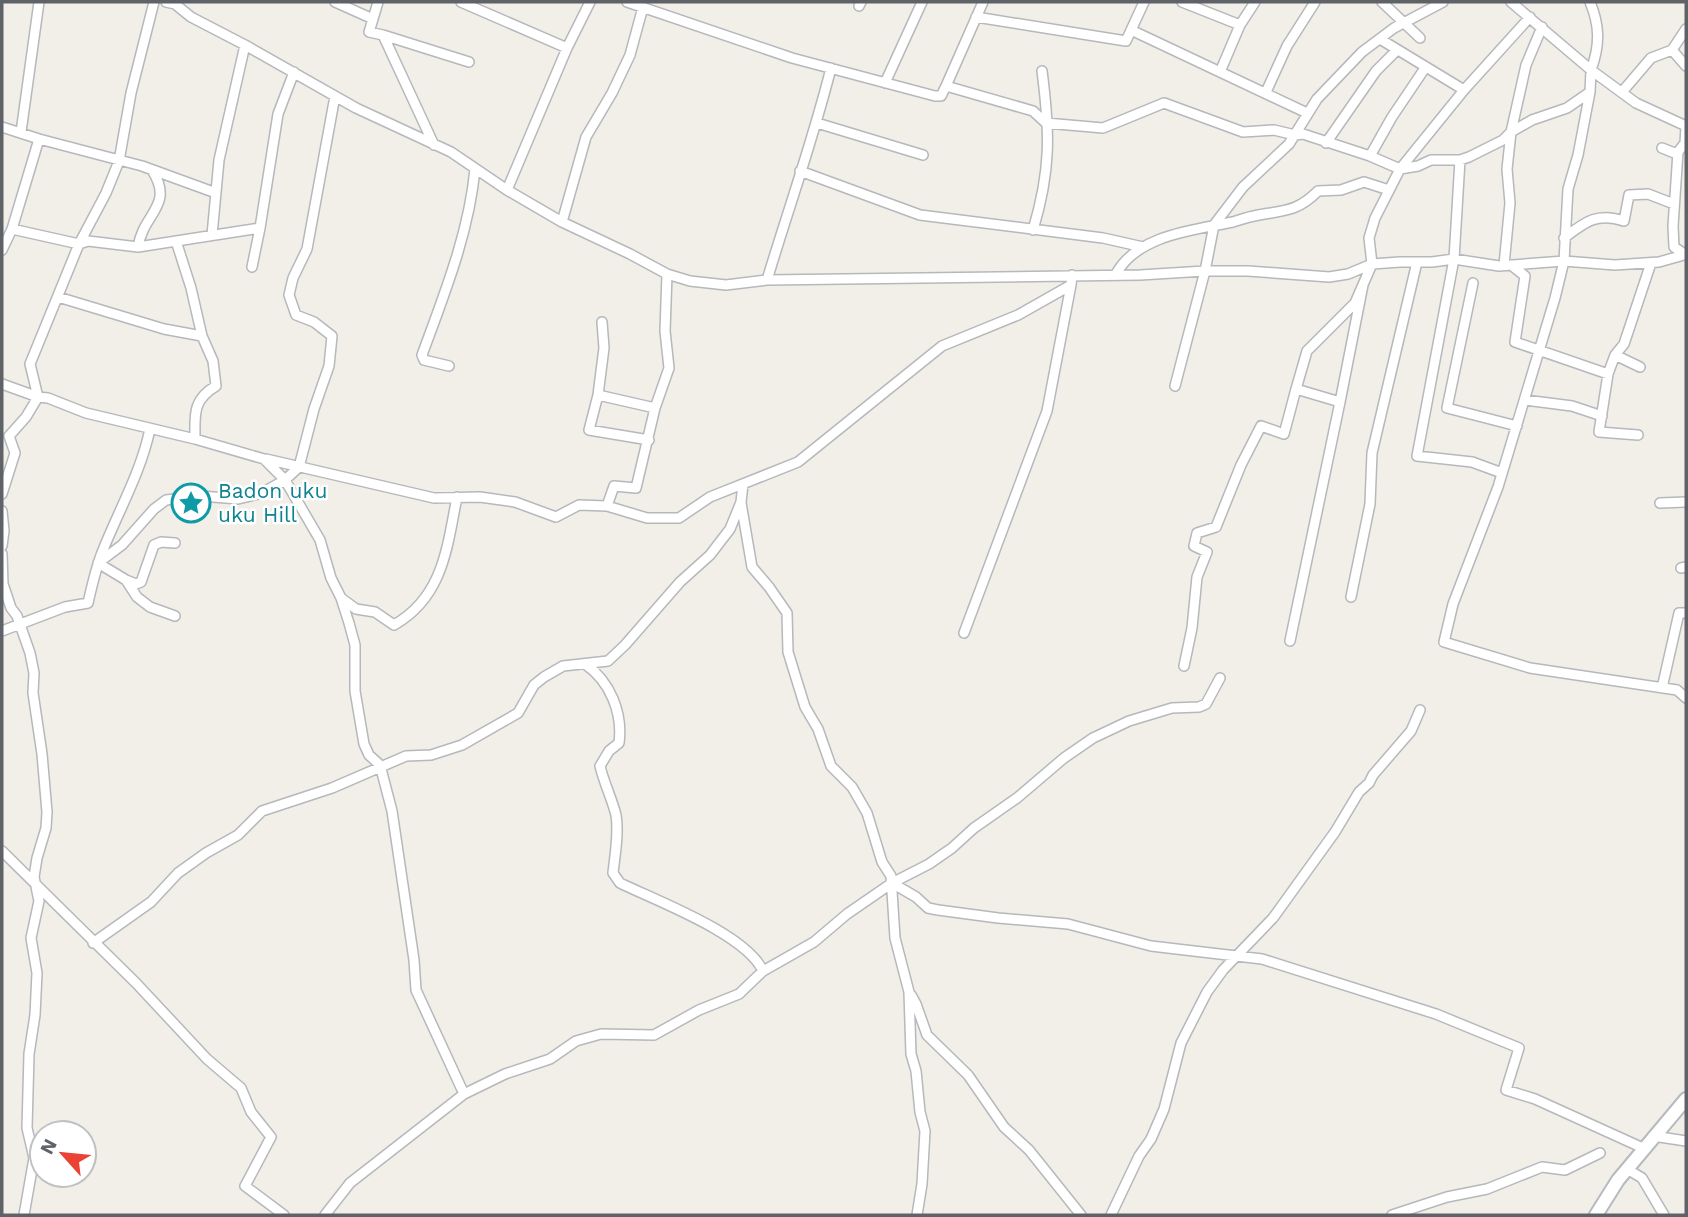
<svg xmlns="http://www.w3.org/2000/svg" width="1688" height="1217" font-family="'Work Sans',sans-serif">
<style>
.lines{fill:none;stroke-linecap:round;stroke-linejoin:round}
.street-casing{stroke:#b5b8bc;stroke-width:12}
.secondary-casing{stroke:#b6babf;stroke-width:16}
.street{stroke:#fff;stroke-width:9}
.secondary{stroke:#fff;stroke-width:12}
.labels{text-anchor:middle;stroke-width:5;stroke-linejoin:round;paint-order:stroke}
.culture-label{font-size:21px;fill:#0d838f;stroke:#fff;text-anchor:start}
</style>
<rect width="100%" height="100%" fill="#f1efe8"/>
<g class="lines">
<defs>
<path id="street" d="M166,2L175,4L191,17L245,45L356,108L451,152L507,190L562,222L630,254L667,274L690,281L726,285L767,280L1140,275L1205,271H1248L1329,277L1348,274L1372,264L1400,262H1432L1454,259L1499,266L1564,261L1615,265L1659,262L1684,255
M335,2L373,19L378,2
M461,2L567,48
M627,2L792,58L935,96H941L946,86L983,2
M1182,2L1240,25
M1382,2L1420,38
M1511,2L1591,70L1590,92L1578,155L1568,189L1564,261L1555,298L1498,487L1453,604L1444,642L1530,668L1677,690L1686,698
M1590,2C1600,26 1600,45 1591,70L1636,103L1686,126L1685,143L1678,152L1673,226L1674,247L1686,255
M859,6L861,2
M976,17L1126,41L1144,2
M373,19L369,32L383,35L434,145
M1131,30L1307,113
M383,35L469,62
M1380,39L1464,90
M1672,50L1686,66
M1220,72L1240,25L1255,2
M885,83L922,2
M946,86L1033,111L1046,123L1103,128L1164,103L1243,132L1274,130L1295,135L1303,134L1370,156L1400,169L1418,166L1431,160H1460L1469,157L1503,140L1511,132L1532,120L1567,108L1590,92
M1266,92L1287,46L1315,2
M1622,92L1651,58L1672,50L1686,29
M817,123L923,155
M2,127L39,139L142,166L216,193
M21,132L39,2
M1326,143L1376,71L1396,51
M1662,148L1677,154
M1370,156L1392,117L1425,68
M1460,160L1454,259L1417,456L1472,462L1502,473
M800,171L920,215L1103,238L1143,247
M507,190L567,48L590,2
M562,222L586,137L612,93L630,55L643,7
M12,229L79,244L88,241L138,247L260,228
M1033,230C1051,170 1050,133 1042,71
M212,235L219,160L245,45
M1564,238C1585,222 1597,212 1624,221L1629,195L1648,194L1674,204
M176,241L191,288L202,336L213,361L216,386C192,400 195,415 195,439
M138,247C143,213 175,206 152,170
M2,250L12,229L39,139
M1504,265L1510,203L1507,169L1511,132L1526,65L1542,27
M1511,265L1525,276L1515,342L1608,374L1615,355L1640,367
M252,267L260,228L278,114L294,72
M1116,274C1137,235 1194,230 1233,222C1240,220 1247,217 1254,216C1283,210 1296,213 1318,191L1341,190L1364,182L1389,190
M767,280C788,210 813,140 831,68
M1473,283L1447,408L1517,426
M1363,285L1340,402L1296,389L1307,351L1355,303L1372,264L1369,238L1375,218L1400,169L1464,90L1530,17
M58,297L164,329L202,336
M602,322L604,348L598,395L655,408
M1615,355L1624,344L1651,263
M449,366L424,360L422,355C444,295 469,233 475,169
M1608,374L1599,432L1638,435
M2,384L38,397L30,364L79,244L106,193L119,161L131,93L154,2
M1175,386L1205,271L1214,225L1243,187L1289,144L1317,99L1362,52L1394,28L1443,2
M598,395L589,430L649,440
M1525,400L1572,406L1602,416
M266,459L434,498L480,497L515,502L556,517L579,505L607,506L647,518H679L710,497L798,462L942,346L1018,315L1071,285L1072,275
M2,494L15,453L9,436L26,417L38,397L48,398L86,413L195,439L264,459L285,480L320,540L331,578L341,598L349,623L355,645V691L364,744L369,755L380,765L392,811L414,960L416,990L464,1094
M741,503L752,567L769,587L787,613L788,652L805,707L818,729L831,766L852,787L867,813L882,862L891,876L895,938L909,992L911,1054L916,1071L920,1112L925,1131L922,1184L917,1215
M1660,503L1686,502
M607,506L614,486L636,488L655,408L669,368L665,331L667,274
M2,511L4,531L2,546
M2,554L3,584L11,608L17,616L30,653L34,673L33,693L42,754L47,812L46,828L37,858L34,877L39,901L31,938L37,973L35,1015L29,1054L27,1128L34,1158L24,1215
M1681,568L1686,567
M126,580L136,584L141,582L154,545L161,542L175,543
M1351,597L1370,504L1372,453L1417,262
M341,598L356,609L375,612L394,625C443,597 447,548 457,497
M175,616L150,607L137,597L126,580L98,563L122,545L154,509L166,500L201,496L238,499L262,493L285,480L299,467L314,409L329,366L332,336L314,322L296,315L289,295L293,278L307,249L335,96
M2,631L65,607L88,603C92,585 96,567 103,550C119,510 141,472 150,429
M964,633L1047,411L1071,285
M1290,641L1340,402
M585,664C610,681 623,713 619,743L609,751L600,766C604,783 612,799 616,815C619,834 615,854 613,873L620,883C657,901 746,934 763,971
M1184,666L1192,628L1197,577L1207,552L1194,546L1197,533L1216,527L1241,465L1261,426L1284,434L1296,389
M1662,688L1679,613H1686
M2,851L136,983L207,1059L241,1088L251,1112L271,1137L245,1186L284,1215
M892,883L916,897L928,908L938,910L998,918L1068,924L1151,946L1262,959L1436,1014L1519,1048L1506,1090L1535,1099L1643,1148
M93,943L151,902L178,873L206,853L238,835L262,811L332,788L406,756L431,755L462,745L518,713L534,685L544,677L563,666L608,661L625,645L680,582L710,555L730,529L741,502L743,484
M911,995L916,1004L927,1035L968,1075L1004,1127L1029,1150L1081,1215
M1653,1136L1686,1141
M1627,1169L1642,1178L1664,1215
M325,1215L350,1183L464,1094L505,1074L550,1059L576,1041L601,1034L654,1035L699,1010L739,994L763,971L814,942L847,914L892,883L929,864L952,848L974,828L1017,798L1064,758L1093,738L1129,721L1172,708L1199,707L1206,704L1220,678
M1111,1215L1139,1156L1151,1139L1164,1109L1181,1043L1207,992L1223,970L1273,918L1335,832L1359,792L1369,783L1373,775L1411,731L1420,710
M1392,1215L1447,1197L1487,1189L1542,1167L1565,1170L1600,1153"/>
<path id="secondary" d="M1596,1215L1618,1180L1686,1099"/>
</defs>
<use href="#street" class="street-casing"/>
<use href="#secondary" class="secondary-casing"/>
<use href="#street" class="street"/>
<use href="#secondary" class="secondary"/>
</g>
<defs>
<symbol id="sight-ring" viewBox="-11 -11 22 22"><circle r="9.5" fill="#fff" stroke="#0f9aa8" stroke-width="1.5"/><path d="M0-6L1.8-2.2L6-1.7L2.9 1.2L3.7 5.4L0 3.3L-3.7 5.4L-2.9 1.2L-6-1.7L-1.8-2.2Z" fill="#0f9aa8"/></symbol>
</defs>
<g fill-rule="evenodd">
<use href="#sight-ring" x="169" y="481" width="44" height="44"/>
</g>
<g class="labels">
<g class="culture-label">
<text x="218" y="498">Badon uku<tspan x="218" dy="24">uku Hill</tspan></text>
</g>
</g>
<rect width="1688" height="1217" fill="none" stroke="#5f6368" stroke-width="7"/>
<g transform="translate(63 1154) rotate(297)"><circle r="33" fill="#ffffff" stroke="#bfc1c3" stroke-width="2"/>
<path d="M0-5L12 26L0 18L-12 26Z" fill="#ea4335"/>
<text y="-10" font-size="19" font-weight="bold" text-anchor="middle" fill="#5f6368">N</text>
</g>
</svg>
